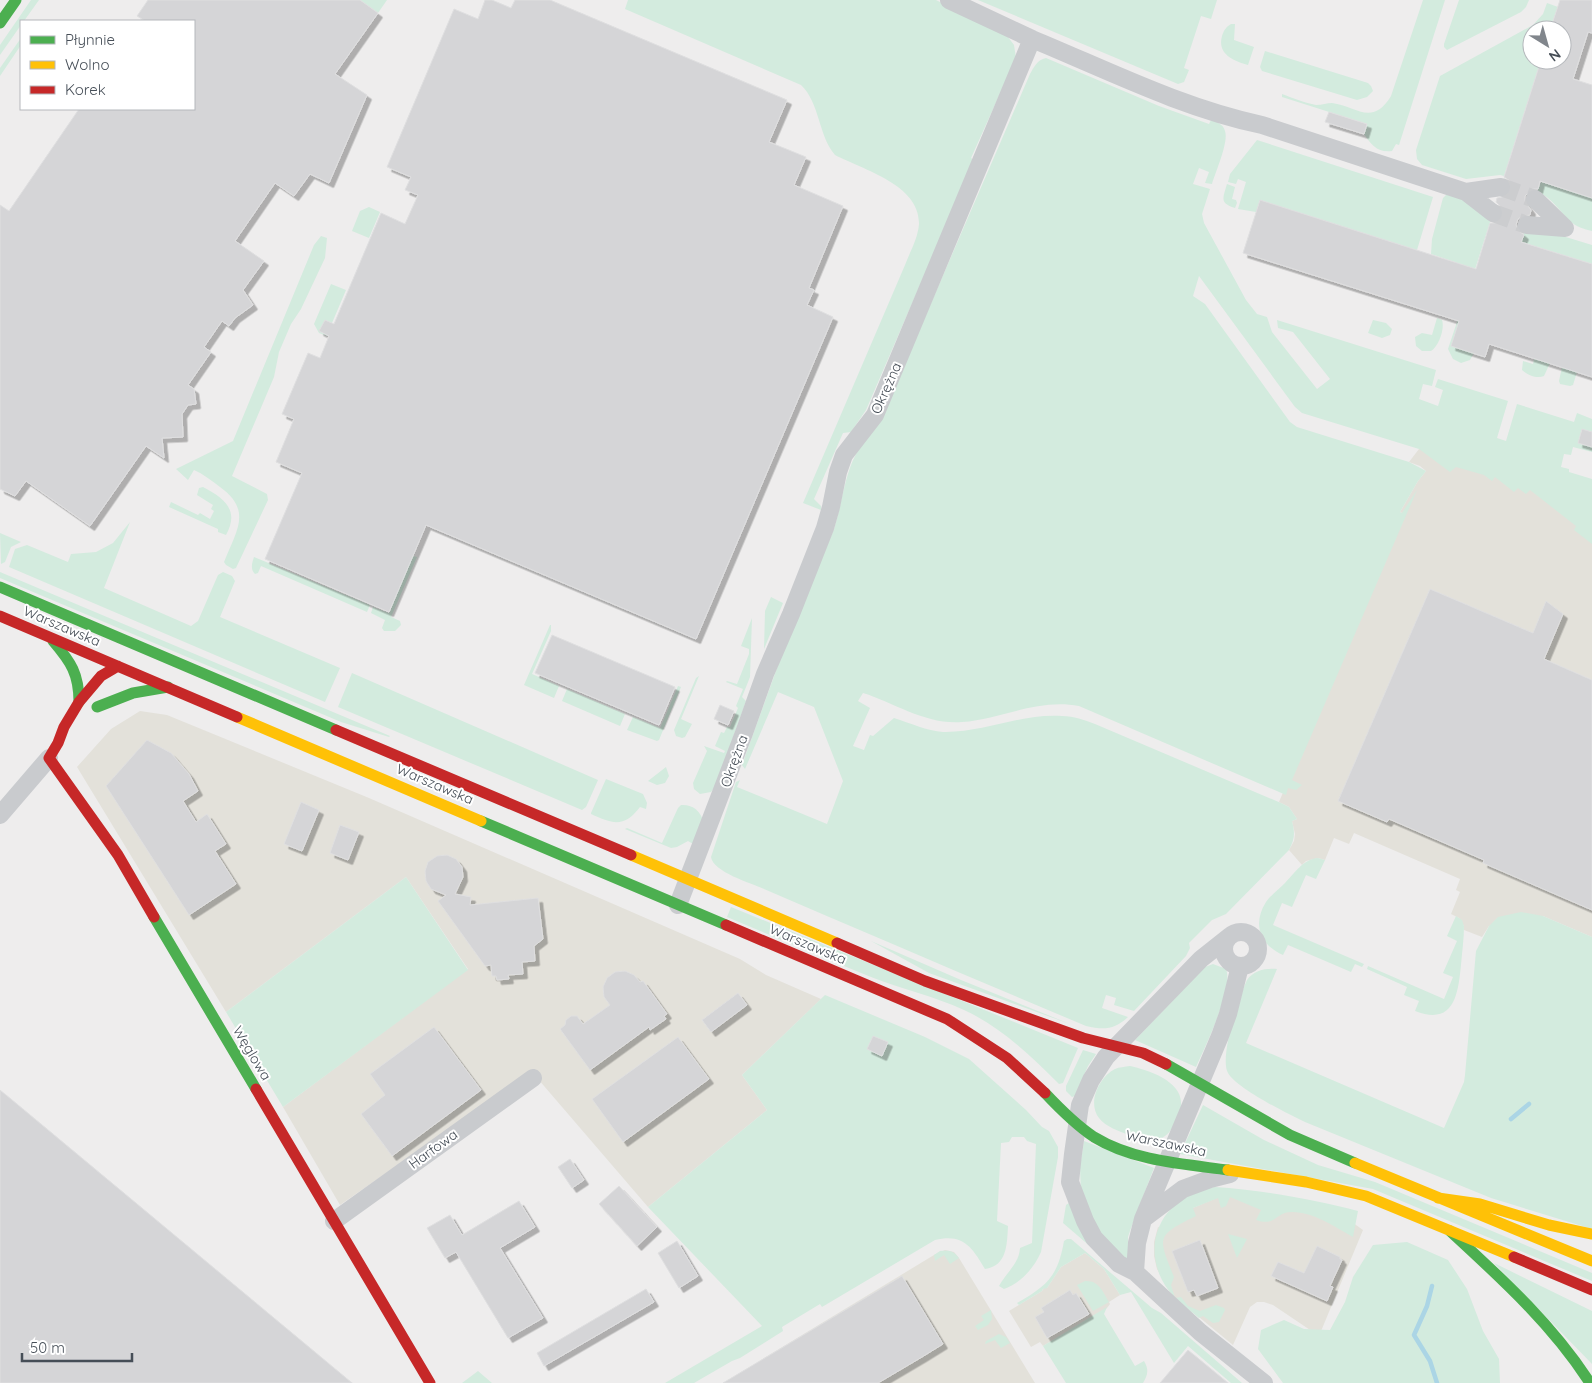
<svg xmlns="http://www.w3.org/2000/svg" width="1592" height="1383" font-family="Quicksand,sans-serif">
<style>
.commercial{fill:#e3e1da}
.green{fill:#d3ebde}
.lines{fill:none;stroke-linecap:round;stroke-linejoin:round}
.stream{stroke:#abd5e5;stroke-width:4.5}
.building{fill:#d5d5d7;stroke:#dfdfe0;filter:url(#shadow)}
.street-tunnel{stroke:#cccdcf;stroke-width:18;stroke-dasharray:18 9;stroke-linecap:butt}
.street{stroke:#c9cbce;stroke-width:18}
.fast{stroke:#4caf50;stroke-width:11}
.slow{stroke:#ffc107;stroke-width:11}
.jam{stroke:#c62828;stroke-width:11}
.labels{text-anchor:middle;stroke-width:4;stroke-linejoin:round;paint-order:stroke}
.street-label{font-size:14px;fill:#464e57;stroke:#fff}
</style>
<defs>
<filter id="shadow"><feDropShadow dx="4.5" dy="4.5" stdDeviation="0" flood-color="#0004"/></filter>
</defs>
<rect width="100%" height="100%" fill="#eeeded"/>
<path class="commercial" d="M1419,449L1566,496L1592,518V937L1543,916L1489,926L1482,937L1464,930V926L1459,918L1451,914L1460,892L1456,890L1460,879L1354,833L1349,844L1334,838L1325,860L1318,858L1306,861L1302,865L1289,850L1294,841L1295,834L1292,821L1297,819L1289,807L1279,802L1402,513L1400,512L1418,481L1426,471L1420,466L1409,462Z
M140,711L167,715L369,798L740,959L766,975L821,999L742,1075L767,1110L648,1207L532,1072L340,1205L283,1107L468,969L406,877L226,1012L77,767L111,729Z
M1224,1195L1342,1215L1363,1230L1319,1336L1273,1305L1264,1302H1257L1250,1307L1233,1345L1171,1294L1157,1269L1154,1256V1242L1158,1227L1167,1231L1176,1215Z
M945,1250L954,1252L959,1258L1035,1383H723L934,1255Z
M1085,1253L1104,1269L1120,1295L1109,1302L1110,1304L1107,1308L1043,1346L1040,1342L1031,1347L1009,1311L1042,1291L1044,1288H1047L1061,1267Z"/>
<path class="green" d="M31,0H39L24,21H21V25L0,55V45Z
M360,0H387L378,13Z
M628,0H936L1008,37L1014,45L1016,58L971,158L974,160L866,410L851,432L843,433L814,499L821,506V510L803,503L905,265C910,252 918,238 919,224C920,185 864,170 835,155C818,135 820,103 801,85L625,9Z
M978,0H1217L1211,19L1201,16L1184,68L1189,70L1184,82L1178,84Z
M1423,0H1445L1399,145L1396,144L1392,151C1378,153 1371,145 1364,134L1367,124L1282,97V94C1293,98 1305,103 1316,105C1322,105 1327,103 1332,103C1356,106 1372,127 1391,96Z
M1459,0H1529L1526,7L1521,12L1447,50L1444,47V44Z
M1547,3L1558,7L1550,30H1532V60H1541L1504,176L1500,175L1466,179L1422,165L1417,159L1416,150L1440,76L1533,25L1543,14Z
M1231,24H1235L1234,40L1254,47L1248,65C1233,61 1217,54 1222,36C1224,30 1226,27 1231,24Z
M21,38V45L0,76V68Z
M1265,51L1368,83L1371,86L1373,91L1367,97L1357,100L1262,71L1260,67Z
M1046,58L1159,106L1209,124L1211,120C1217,122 1223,124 1225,131C1229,142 1215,173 1212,184L1205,183L1209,172L1199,168L1193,184L1210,189L1202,214L1204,223L1246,300L1257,314L1267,317L1272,332L1317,389L1330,379L1293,332L1278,328L1277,320L1436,370L1432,386L1423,384L1419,399L1438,406L1443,390L1435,387L1438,379L1508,401L1497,438L1506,441L1517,404L1574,422L1577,413L1592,419V432L1582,429L1578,443L1592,447V452L1573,447L1571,455L1564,454L1561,467L1569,469V472L1592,479V544L1574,530L1576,526L1530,490L1526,494L1518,488L1514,492L1495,477L1492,481L1484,475L1456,467L1450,472L1419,449L1302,413L1295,407L1199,276L1193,296L1205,304L1290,422L1297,427L1409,462L1426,471L1418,481L1400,512L1402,513L1417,490L1292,780L1302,785L1296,790L1288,788L1286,795L1079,706C1038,698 1002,719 962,722C926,725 895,703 863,693L858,701L870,708L853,746L864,750L870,735L873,736L894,718C910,723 927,731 943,732C983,733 1022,713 1062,716C1074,716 1084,720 1095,724L1281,803L1289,807L1297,819L1292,821C1295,833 1295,839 1289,850L1226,914L1212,920L1189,943L1190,948L1186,956L1134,1011L1114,1005L1116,998L1106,995L1102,1008L1128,1017C1114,1030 1104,1030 1086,1026C979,981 871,935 764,889C751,883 713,872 711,857L736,782L740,780L737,787L827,824L843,781L814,707L778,692L745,769L742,765L781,657L834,529C842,504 844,477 856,454C862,441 873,430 881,419L1030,74C1034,67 1037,60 1046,58Z
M1257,140L1433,197L1417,250L1260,201L1256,212L1238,209L1246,182L1238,179L1236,184L1228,182L1230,174Z
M1541,182L1592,198V231C1584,229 1576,227 1570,221C1559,211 1552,197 1537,192Z
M1227,184L1235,187L1232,199L1236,200L1237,203L1235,208C1219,203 1223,198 1227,184Z
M1446,195H1456L1491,219L1471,282L1455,262L1431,254L1432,239L1443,198Z
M369,207L380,212L369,238L352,231L360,211Z
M1524,232L1556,234L1592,245V264L1522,242Z
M321,236L327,238L325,258L301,309L291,324L279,352L274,377L232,476L267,494L268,500L236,568L233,569L226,565L224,562C236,531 253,511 220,487C211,480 203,474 194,470L188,480L176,469L233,441L314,245Z
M331,284L346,290L332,323L325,320L320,331L327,335V336L319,333L314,324Z
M1461,310L1474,353L1470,360L1461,363L1453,359L1448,349Z
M1437,318L1442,320C1445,328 1439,346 1431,351H1422L1416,346L1415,337L1422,333L1432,335Z
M1373,320L1386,323L1392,329L1390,335L1382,338L1368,333Z
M1534,359L1550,363L1544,376C1537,379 1527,375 1522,370L1523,361L1533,364Z
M1562,367L1577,372L1573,385L1570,386L1560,384L1559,381Z
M203,487C224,498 240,510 226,535L218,532V529L169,507L171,502L198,515L200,513L210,519L214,511L211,509L213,505L197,495L199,488Z
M130,522L104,588L191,626L198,621L218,575L223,572L232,576L235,581L220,617L340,668L325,702L9,567L15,549L27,545L68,562L71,554L96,552L113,543Z
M0,533L21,542L11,547L5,562L1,564Z
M413,556L417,557L391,617L400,621L401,625L395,631H384L382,628L385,620L371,613L373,607L389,613Z
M254,557L370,605L367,612L261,566L258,573L255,574C250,569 252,563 254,557Z
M0,572L390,736L389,737L341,722L0,578Z
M771,597L783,603L764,649L765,611Z
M752,618L750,677L742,697L746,701L716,785L711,792L700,794L694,789L693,783L707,751L704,746L724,753L725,751L715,746L721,732L724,733L727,727H730L738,708L736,706L743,689L726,682L727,681L737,684L749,654V649L741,646Z
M550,625H551V631L532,674L559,686L554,698L524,685Z
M352,673L598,780L586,807L582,810L338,707Z
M699,676L681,719L692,724L685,737L682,738L676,736L674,730L696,678Z
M678,686L681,687L659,740L657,741L627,730L633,717L660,728Z
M567,689L625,714L620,726L562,701Z
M666,767L669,776L665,783L657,785L648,781Z
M606,779L643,794L647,803L646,809L640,807C624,828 613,824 591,814V813Z
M681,805C692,804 701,811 703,821L693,844L688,841L677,847L671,848L625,829L627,828L662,843L678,808Z
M1318,858L1325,860L1316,879L1306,875L1292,907L1282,903L1273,925L1364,964L1362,967L1355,964L1351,972L1288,945L1283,955C1260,945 1252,924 1266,902C1271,895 1279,889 1285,883C1295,873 1303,859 1318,858Z
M406,877L468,970L283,1107L226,1012Z
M731,907L1078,1048L1063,1083L1059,1084C1031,1056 1001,1027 964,1010C934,996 901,989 871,977C822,957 775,937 727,917Z
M1521,912L1543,916L1592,937V1229L1491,1198L1305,1122C1288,1114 1236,1088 1228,1073C1219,1058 1239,997 1247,980C1254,970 1266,968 1277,969L1246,1043L1444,1128L1464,1082L1465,1075L1476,951L1489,926L1498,917Z
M1456,916L1462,920L1464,926C1464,939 1462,952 1461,965C1458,995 1454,1026 1415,1011L1419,1001L1404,995L1407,987L1367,969L1368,966L1444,999L1453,977L1443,973L1457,941L1447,936Z
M871,941L961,980L1070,1024L929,973Z
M1213,964L1226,969C1234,988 1205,1047 1196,1067L1135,1040L1205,967Z
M825,995L925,1037L969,1059L1026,1110L1042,1127L1049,1131L1058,1147V1157L1041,1252C1034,1268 1021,1283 1004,1289L999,1286C1006,1273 1019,1264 1020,1248L1032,1243L1036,1144L1027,1141L1024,1137H1012L1009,1142L1001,1143L997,1221L1008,1226C1007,1245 1007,1266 985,1269C972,1247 963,1233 935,1240L822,1307L820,1304L782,1327L783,1331L740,1358L732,1361L694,1383H665L762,1326L648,1207L767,1110L742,1075Z
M1083,1050L1096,1054L1088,1066L1075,1096L1072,1097L1066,1091V1086Z
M1130,1066C1148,1070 1183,1081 1181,1105C1181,1111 1177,1117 1175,1123C1171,1131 1165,1139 1155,1140C1147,1142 1137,1138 1129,1135C1119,1131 1106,1127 1099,1118C1087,1103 1099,1077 1115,1069C1119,1067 1125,1067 1130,1066Z
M1203,1105L1264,1140L1318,1165L1375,1182L1592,1273V1281L1373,1189L1180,1154Z
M1084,1141L1154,1168L1131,1228L1128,1237L1129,1258L1126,1261L1100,1236L1081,1194L1080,1167Z
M1215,1187C1261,1190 1313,1199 1358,1211L1353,1237C1335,1227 1314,1212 1292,1212C1275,1212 1276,1227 1256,1220L1261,1210L1230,1197L1226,1206L1221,1208L1218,1198L1193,1208L1196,1216C1155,1236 1158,1237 1174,1277L1171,1285L1175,1298L1181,1297L1188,1306L1200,1311L1216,1305L1224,1308L1225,1310L1219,1322L1213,1323L1203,1316L1199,1318C1186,1307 1170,1296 1162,1280C1140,1236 1169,1193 1215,1187Z
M1069,1203L1099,1254L1063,1223L1066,1205Z
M1228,1234L1247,1239L1237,1258Z
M1067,1239H1071L1152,1308L1161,1313L1242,1383H1231L1188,1346L1174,1363L1131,1292L1120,1295L1104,1269L1085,1253L1061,1267L1047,1288L1043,1289L1042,1291L1019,1305L1017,1303C1047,1286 1058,1276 1064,1241Z
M1407,1242L1448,1260L1467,1289L1483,1331L1499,1359L1500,1383H1283L1258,1349L1261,1330L1284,1320L1304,1329L1330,1330L1345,1302L1353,1277L1373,1245Z
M940,1251C949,1250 954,1251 959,1258L950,1264L944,1255L935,1261L934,1255Z
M1494,1263L1592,1311V1364Z
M1085,1281C1099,1280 1103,1292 1109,1302L1093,1311L1077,1285Z
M1107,1307L1104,1314L1135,1366L1144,1361C1149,1369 1148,1375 1143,1383H1066L1043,1346Z
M991,1310L992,1319L988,1325L978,1330L975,1326L984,1320L981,1316Z
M999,1334L1006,1337L1010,1343L1001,1348L995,1340L985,1344L986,1341Z
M478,1371L492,1383H462Z"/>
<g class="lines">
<path class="stream" d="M1511,1119L1529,1104
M1432,1286L1427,1306L1414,1335L1430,1361L1437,1383"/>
</g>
<path class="building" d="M148,0H360L378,13L335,74L367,95L329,183L310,174L294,196L275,183L235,241L264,261L243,290L253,305L235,318L229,326L222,321L204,347L211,352L188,385L194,389L196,404L188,405L182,414L183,437L162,438L164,458L146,446L90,526L26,481L15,496L0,489V205L9,211L79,109H194V21H145L137,16Z
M485,0H492L511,8L515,0H550L787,100L769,142L806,157L794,185L843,206L809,288L814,290L807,305L833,317L696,639L426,525L389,612L265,559L302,473L276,462L294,419L282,414L308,353L320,358L329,336L319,331L325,320L334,324L381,213L405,224L418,195L405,190L411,177L387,167L454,9L478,19Z
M1560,0H1592V33L1588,32L1573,79L1592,85V198L1540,181L1538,189H1532L1525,196V202L1531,210L1530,215L1522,216L1518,219L1516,225L1518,230L1524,235L1521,242L1592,264V377L1489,344L1485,357L1451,346L1459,321L1243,253L1260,200L1476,269L1490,223H1497L1503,215V209L1496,202L1497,198L1507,196L1511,190L1510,181L1504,177L1541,60H1562V30H1550Z
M1329,112L1367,124L1364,134L1325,122Z
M1582,429L1592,432V447L1578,443Z
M1430,589L1533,633L1546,601L1563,614L1544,659L1592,680V910L1483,863L1484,860L1389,819L1387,822L1338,801Z
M552,635L675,687L659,725L535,673Z
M720,705L734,711L728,725L714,719Z
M147,740L171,753L189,774L198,791L183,801L196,822L207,814L226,844L215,851L236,884L189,915L106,786Z
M301,802L319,810L302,851L284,844Z
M340,825L359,832L348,860L330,853Z
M447,855L456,859L462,867L463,877L455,894L471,897L470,905L538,898L543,939L534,946L535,961L522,962L523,974L508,975L509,979L497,980L496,976H492L491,965L485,966L438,901L446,895L431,889L426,881L425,871L428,862L437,856Z
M625,971L634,975L640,982L643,981L667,1014L664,1016L666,1019L650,1030L649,1027L590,1070L560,1029L565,1025L566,1020L571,1016H577L583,1024L610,1005L604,997L603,987L607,978L615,972Z
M738,993L747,1005L711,1032L702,1020Z
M434,1027L481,1090L392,1156L361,1114L385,1095L370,1074Z
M873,1036L888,1042L882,1056L867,1049Z
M678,1037L709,1079L623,1142L592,1099Z
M0,1090L352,1383H0Z
M570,1159L584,1180L572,1188L558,1167Z
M619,1186L657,1227L637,1246L599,1204Z
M519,1201L535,1227L500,1248L543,1318L508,1338L456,1252L445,1258L427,1228L450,1215L462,1235Z
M1200,1240L1218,1288L1197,1296L1194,1290L1188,1292L1172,1251Z
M677,1241L698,1276L679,1288L658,1253Z
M1317,1246L1340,1257V1259L1342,1260L1330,1286L1333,1287L1327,1301L1271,1276L1278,1262L1304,1273Z
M902,1276L943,1344L922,1357L878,1383H723Z
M646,1289L654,1302L544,1366L537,1353Z
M1070,1290L1073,1295L1076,1293L1089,1314L1047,1338L1035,1317L1044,1312L1041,1308Z
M1188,1350L1228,1383H1160Z"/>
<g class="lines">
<path class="street-tunnel" d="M1501,187L1535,199
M1493,213L1527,225"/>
<path class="street" d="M1032,39C1107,70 1182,108 1262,125L1466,192L1493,213
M1466,192L1501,187
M1535,199L1565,228
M1527,225L1565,228
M0,815L49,758
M678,905L744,733L765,674L791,614L825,528L831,507L838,472L844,455L875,415L1032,39L949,0
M1224 949a17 17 0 1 1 34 0a17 17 0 1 1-34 0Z
M1230,936L1201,959L1106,1057L1091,1080L1080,1105L1073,1154L1070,1182L1085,1221L1094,1238L1119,1264L1135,1272L1200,1332L1264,1383
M1143,1219L1183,1189L1210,1179L1230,1174
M334,1221L533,1078
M1135,1272L1137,1243L1143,1219L1220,1036L1228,1014L1240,966"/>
<path class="fast" d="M0,23L16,0
M0,587L336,730
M53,641C71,662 79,674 79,702
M97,707L133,693L168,687
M481,821L726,925
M154,917L256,1089
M1166,1064L1290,1135L1355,1163
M1045,1093C1060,1109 1076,1125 1094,1137C1133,1161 1183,1164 1228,1170
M1450,1231C1501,1278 1552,1324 1590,1383"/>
<path class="slow" d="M237,717L481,821
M631,855L837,943
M1355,1163L1592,1261
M1228,1170L1306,1182L1366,1196L1514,1257
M1438,1198L1480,1204L1549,1225L1592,1234"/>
<path class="jam" d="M0,616L237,717
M118,666L101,676L79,702L64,727L58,743L49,758L118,855L154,917
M336,730L631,855
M726,925L947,1019L1007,1058L1045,1093
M837,943L925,981L1083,1038L1143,1053L1166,1064
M256,1089L430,1383
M1514,1257L1592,1290"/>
</g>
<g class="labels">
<g class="street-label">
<text transform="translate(886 388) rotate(-66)" y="5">Okrężna</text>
<text transform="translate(62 626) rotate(23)" y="5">Warszawska</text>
<text transform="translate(734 761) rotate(-70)" y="5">Okrężna</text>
<text transform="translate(435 784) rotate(23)" y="5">Warszawska</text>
<text transform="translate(808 944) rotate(23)" y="5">Warszawska</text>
<text transform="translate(252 1053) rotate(59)" y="5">Węglowa</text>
<text transform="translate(1166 1143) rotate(12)" y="5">Warszawska</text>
<text transform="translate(433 1149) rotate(-36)" y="5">Harfowa</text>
</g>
</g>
<rect x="20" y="20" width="175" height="90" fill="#ffffff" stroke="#b5b8bc"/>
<rect x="30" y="36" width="25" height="8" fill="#4caf50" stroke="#b5b8bc"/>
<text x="65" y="45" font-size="15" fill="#464e57">Płynnie</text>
<rect x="30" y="61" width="25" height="8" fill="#ffc107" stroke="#b5b8bc"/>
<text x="65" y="70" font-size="15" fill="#464e57">Wolno</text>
<rect x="30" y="86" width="25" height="8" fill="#c62828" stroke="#b5b8bc"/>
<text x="65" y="95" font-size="15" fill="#464e57">Korek</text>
<g transform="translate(1547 45) rotate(143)"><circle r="24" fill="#ffffff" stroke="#b5b8bc"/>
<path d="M0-4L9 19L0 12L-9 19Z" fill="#81868c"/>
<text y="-8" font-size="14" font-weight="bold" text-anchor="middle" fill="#464e57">N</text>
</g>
<path d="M22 1353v8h110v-8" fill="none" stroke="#464e57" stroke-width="2.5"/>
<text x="30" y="1353" font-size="15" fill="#464e57" stroke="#ffffff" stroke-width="4" paint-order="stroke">50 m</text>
</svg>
